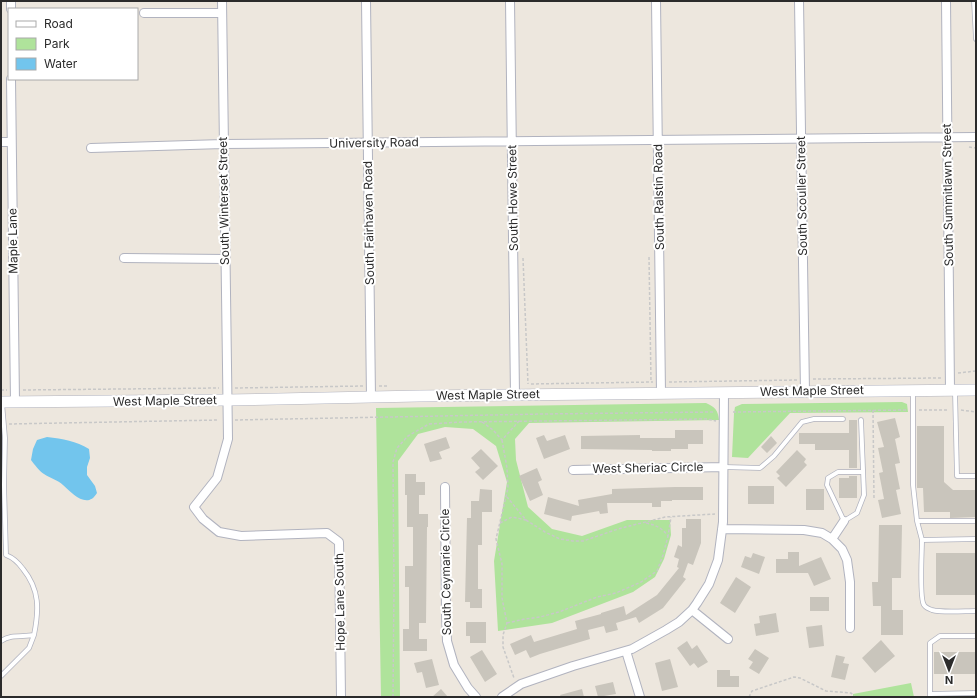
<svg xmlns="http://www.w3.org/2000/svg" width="977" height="698" font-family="Inter,sans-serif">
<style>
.green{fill:#afe39b}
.water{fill:#72c5ed}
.building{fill:#c9c5bc}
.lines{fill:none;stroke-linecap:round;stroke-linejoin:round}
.lane-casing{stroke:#b1b3bf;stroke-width:5.5}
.street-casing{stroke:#b1b3bf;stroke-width:10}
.secondary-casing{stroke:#b1b3bf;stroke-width:12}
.path{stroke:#c8c8c8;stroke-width:1.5;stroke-dasharray:3 2;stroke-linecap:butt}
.lane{stroke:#fff;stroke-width:4}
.street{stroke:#fff;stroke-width:8}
.secondary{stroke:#fff;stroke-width:11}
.labels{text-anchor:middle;stroke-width:4;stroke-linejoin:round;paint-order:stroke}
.street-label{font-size:12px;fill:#2b2b2b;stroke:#fff}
</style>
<rect width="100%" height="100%" fill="#ede7de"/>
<path class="green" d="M902,402L907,404L908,412L790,413L748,458L732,457L734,413L735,407L742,404Z
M706,403C715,407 718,410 719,420L529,423L515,439L516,460L528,507L552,529L582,536L627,520H670L671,535L664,559L655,577L633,592L552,623L498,631L494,561L507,482L496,446L473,429L445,427L418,434L398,461L400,697H381L376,408Z
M911,683L914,697H853V694Z"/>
<path class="water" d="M47,437C63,439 76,441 89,449L90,458L87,467V475L95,486L97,493C87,510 72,493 63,485C58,480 50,478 44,474C39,471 35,465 31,460L33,449L37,440Z"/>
<path class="building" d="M895,418L900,437L895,439L900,463L895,464L900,489L896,490L901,514L882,518L878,500L884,499L879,473L883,472L878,448L884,447L877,422Z
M849,420H857V468H849V450H815V444H799V433H849Z
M917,426H944V482L953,490H976V517L950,518V512H924L923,488H917Z
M675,430H703V444H688V449H671V451H652V450L581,449V436L640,435V438H675Z
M544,435L547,441L565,435L570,449L544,459L536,438Z
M771,436L777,443L767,453L761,447Z
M446,437L450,448L439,452L442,459L430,462L424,444Z
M481,449L498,466L483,480L475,472L480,468L471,458Z
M797,450L806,459L804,462L807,465L786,487L777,478L780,476L776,472Z
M537,468L542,480L538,482L543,495L530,501L519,476Z
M405,474H416V482H425V495H419V514H428V527H427L426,623H419V639H427V651H403V629H409V587H405V566H413V527H407V495H405Z
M849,476H857V498H839V478H849Z
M748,486H774V504H748Z
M675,487H703V500H672V501H661V507H652V503H607L608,513L600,514L599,511L572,516L571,521L544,514L548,497L579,506L578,500L612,494V489Z
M480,489L492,490V512H482V545H478V589H482V608H470V602H465L467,518H471V501H479Z
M806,489H824V510H806Z
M686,519H701V543L693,565L688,563L683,577L686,579L663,608L639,623L636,617L616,623L618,630L606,633L604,626L588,630L590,639L540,654L530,658L526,650L515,655L510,644L531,635L534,642L577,629L575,621L601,614V613L624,606L626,615L657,595L679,568L677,567L679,559L674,557L678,545L682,547V528H686Z
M879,525H902L901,578H892V610H903V635H881V606H873L872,582H878Z
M788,552H799V566L821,557L831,579L814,586L808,573H776V559H788Z
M753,553L765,557L759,574L741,567L745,556L751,558Z
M936,553H976V595H936Z
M736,577L751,587L735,613L720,603Z
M810,597H829V611H810Z
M776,613L779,632L756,636L754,624L760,623L759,616Z
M466,622H486V643H470V636H466Z
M822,625L824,646L809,648L806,627Z
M881,640L895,656L875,673L862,658Z
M687,641L692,649L697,645L708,662L698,668L694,663L690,666L677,648Z
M755,649L769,658L759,674L749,668L753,662L748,659Z
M482,650L497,674L485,682L470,657Z
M934,652H976V674H934Z
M836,655L845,657L843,663L849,664L845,680L831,677Z
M432,659L439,685L426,688L422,672L417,673L414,663Z
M670,659L678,687L662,691L655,663Z
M717,670H730V676H739V687H717Z
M613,682L616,694L598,697L595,686Z
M441,689L448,697H432Z
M582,689L584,697H561L560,695Z"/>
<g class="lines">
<defs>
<path id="lane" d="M974,1L976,39
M955,391L957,476H976
M913,392V485L917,521H976
M861,420L864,495L857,513L844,521L827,485L828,478L838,472H863
M724,467L760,468L774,456L802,422L814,419H843
M917,521L922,540
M976,539L922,540C922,551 919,598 924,605C926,608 929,609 932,610C942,613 965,611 976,611
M1,641C11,634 23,637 34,635C39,610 40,590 23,569C18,562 14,558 6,555L4,485L5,438L2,403
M1,676L29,648L34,635
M930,694L976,693
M930,697V643L940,636H976"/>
<path id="street" d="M11,1V9
M222,1L228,439L217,478L194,507L203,519L219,532L241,536L327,533L339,542L341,697
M366,1L371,397
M510,1L515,395
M656,1L661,393
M799,1L805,392
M946,1L950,390
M144,13H222
M11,79L15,402
M1,142H11
M91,148L223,144L976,137
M124,258L225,259
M573,470L724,467
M445,487L446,612L447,641L454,665L468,688L476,697
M722,529L804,530L822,533L832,539L842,549L847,560L850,582V628
M832,539L844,521
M692,610L728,639
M626,651L640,697
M502,697L521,684L573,666L632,649L666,630L679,622L692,610L697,603L709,584L718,560L723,522L724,393"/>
<path id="secondary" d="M1,402L227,400L419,396L976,390"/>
</defs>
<use href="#lane" class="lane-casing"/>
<use href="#street" class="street-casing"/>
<use href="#secondary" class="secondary-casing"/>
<path class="path" d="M969,147L976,148
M649,257L651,382
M523,258L528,384
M958,373L976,371
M813,379L941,378
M669,382L797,380
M531,384L653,382
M379,386H387
M235,388L363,386
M1,390H7
M23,390L219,388
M873,410L874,500
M919,410H949
M961,410L976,412
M733,412L907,410
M235,420L543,414L715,412
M482,422L493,430L502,440L519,421
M9,424L219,420
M502,440L507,468L508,488L496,539L502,564V598L507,623L503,635V647L514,678
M526,520L545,532L560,539L573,541H583L618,529L665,517L715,514
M500,523L512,517L526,520L507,497
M646,523C656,525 662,528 668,536L671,517
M507,623L525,619L540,617L559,612L597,597L616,593L641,582L657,571L663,555L668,536
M393,697L394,587L393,462L397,448L408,436L429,424L461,422L707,419L716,421
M749,697L752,691L794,677L800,678L826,691L851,693L855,697"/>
<use href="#lane" class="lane"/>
<use href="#street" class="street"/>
<use href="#secondary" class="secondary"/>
</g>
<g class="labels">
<g class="street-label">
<text transform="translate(374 143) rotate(-1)" y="4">University Road</text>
<text transform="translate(948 195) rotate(-91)" y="4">South Summitlawn Street</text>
<text transform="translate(802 196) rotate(-91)" y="4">South Scouller Street</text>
<text transform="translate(659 197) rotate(-91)" y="4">South Ralstin Road</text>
<text transform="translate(513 198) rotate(-91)" y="4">South Howe Street</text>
<text transform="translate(224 201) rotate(-91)" y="4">South Winterset Street</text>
<text transform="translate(369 223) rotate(-91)" y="4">South Fairhaven Road</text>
<text transform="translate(13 241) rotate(-91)" y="4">Maple Lane</text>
<text transform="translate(812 391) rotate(-1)" y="4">West Maple Street</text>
<text transform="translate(488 395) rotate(-1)" y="4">West Maple Street</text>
<text transform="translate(165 401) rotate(-1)" y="4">West Maple Street</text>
<text transform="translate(648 468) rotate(-1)" y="4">West Sheriac Circle</text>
<text transform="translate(446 572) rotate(-91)" y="4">South Ceymarie Circle</text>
<text transform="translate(340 602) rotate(-91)" y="4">Hope Lane South</text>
</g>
</g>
<rect width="977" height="698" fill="none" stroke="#2b2b2b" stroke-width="4"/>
<rect x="8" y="8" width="130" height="72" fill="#ffffff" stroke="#aaaaaa"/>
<rect x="16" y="21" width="20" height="6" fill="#ffffff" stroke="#aaaaaa"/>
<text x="44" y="28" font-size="12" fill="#2b2b2b">Road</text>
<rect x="16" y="38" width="20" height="12" fill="#afe39b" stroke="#aaaaaa"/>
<text x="44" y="48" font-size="12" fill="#2b2b2b">Park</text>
<rect x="16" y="58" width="20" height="12" fill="#72c5ed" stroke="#aaaaaa"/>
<text x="44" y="68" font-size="12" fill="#2b2b2b">Water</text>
<g transform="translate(949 670) rotate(180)" stroke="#ffffff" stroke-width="3" paint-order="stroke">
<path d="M0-3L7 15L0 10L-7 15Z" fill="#2b2b2b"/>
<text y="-6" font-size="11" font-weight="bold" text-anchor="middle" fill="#2b2b2b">N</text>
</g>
</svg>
